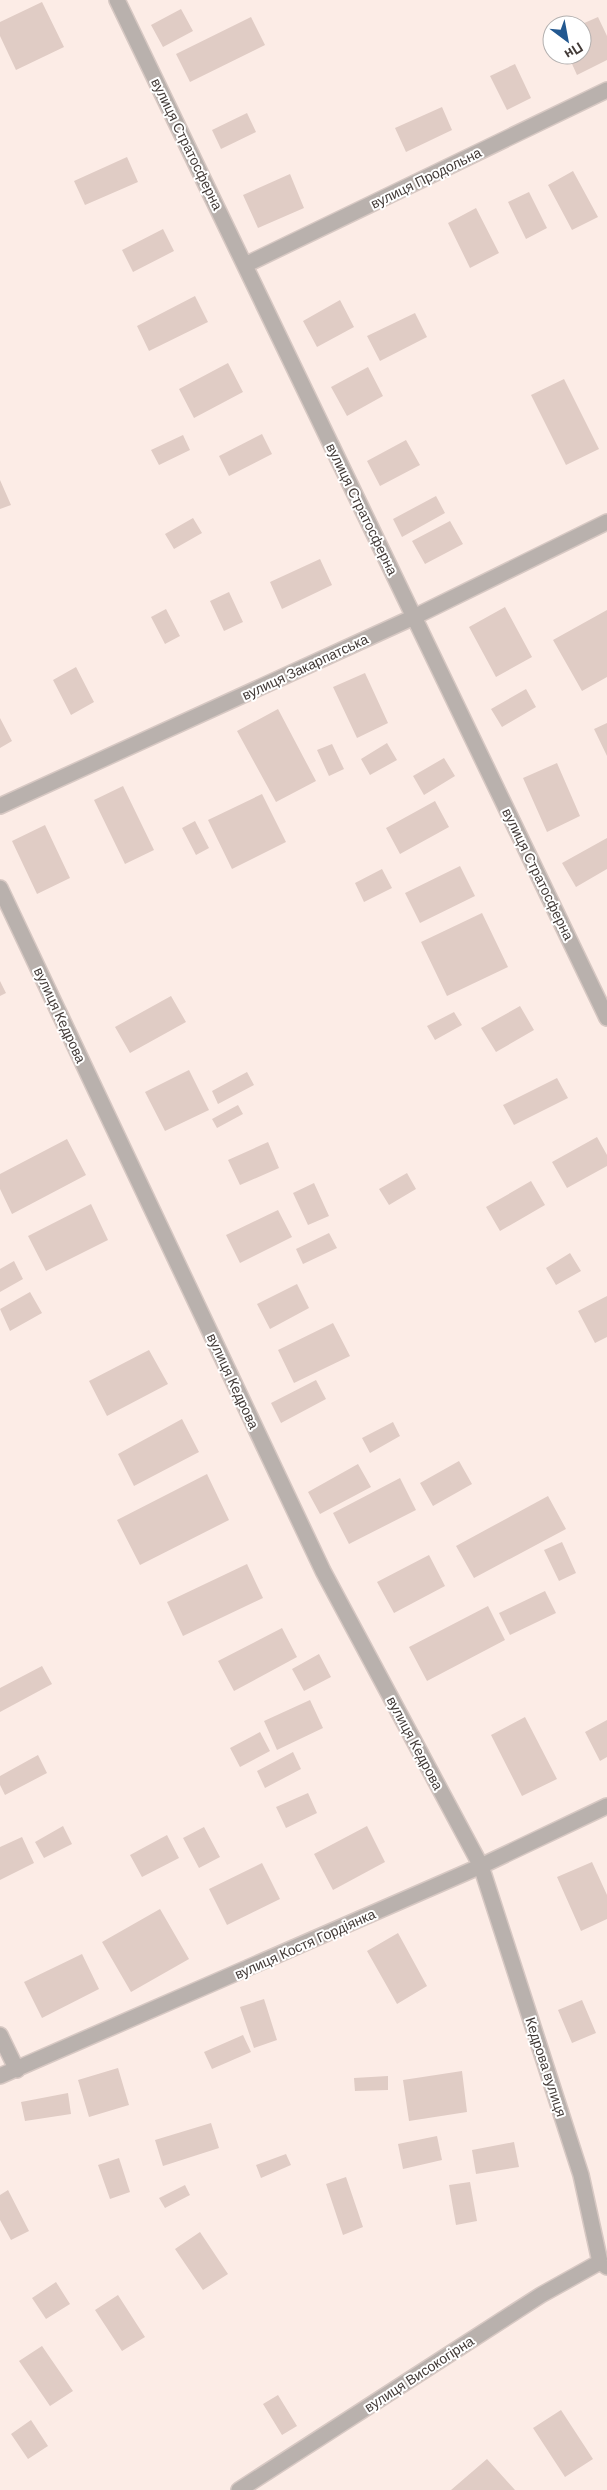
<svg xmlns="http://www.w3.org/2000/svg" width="607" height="2490" font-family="'DM Sans',sans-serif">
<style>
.building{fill:#e0ccc5}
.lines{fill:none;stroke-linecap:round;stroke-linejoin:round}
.street-casing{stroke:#d7c8c3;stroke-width:18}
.street{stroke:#b9b1ad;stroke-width:15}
.labels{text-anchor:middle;stroke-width:4;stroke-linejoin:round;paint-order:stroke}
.street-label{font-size:14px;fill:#423a37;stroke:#fff}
</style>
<rect width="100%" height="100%" fill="#fcece6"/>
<path class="building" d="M42,2L64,47L16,70L0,36V22Z
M181,9L193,31L163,47L151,25Z
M251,17L265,45L190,82L176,54Z
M598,17L607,36V60L577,75L568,55H582V24Z
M515,64L531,98L507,110L490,76Z
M442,107L452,130L406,152L395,128Z
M247,113L256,132L221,149L212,130Z
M127,157L138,182L85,205L74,181Z
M573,171L598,217L572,230L548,185Z
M290,174L304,208L258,228L243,195Z
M529,192L547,228L526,239L508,202Z
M476,208L499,253L470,268L448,223Z
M163,229L174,251L133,272L122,250Z
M195,296L208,322L149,351L137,326Z
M340,300L354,327L317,347L303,321Z
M415,313L427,337L380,361L367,336Z
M228,363L243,392L194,418L179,389Z
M368,367L383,396L347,416L331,387Z
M564,379L599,449L566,465L531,395Z
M262,434L272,454L229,476L219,456Z
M183,435L190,450L159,465L151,450Z
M406,440L420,465L380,486L367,461Z
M0,480L11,505L0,509Z
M436,496L445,513L402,537L393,519Z
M193,518L202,533L174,549L165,534Z
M450,521L463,544L425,564L412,541Z
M320,559L332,585L282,609L270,582Z
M229,592L243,622L224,631L210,601Z
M505,607L532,657L496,677L469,627Z
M166,609L180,636L165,644L151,617Z
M607,610V677L582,691L553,640Z
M76,667L94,702L71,715L53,680Z
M365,673L388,723L357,738L333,687Z
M526,689L536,707L502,727L491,709Z
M278,709L316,781L276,802L237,731Z
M0,718L12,741L0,748Z
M607,723V756L594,729Z
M387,743L397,760L370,775L361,759Z
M332,744L344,769L329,776L317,750Z
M444,758L455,776L424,795L413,776Z
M557,763L580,816L547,832L523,778Z
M123,786L154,850L125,864L94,800Z
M262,794L286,842L232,869L208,820Z
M435,801L449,827L400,854L386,828Z
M195,821L209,848L196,855L182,828Z
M45,825L70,878L37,894L12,841Z
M607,838V869L576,887L562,863Z
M460,866L475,896L420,923L405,893Z
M382,869L392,888L364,902L355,883Z
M482,913L508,967L447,996L421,942Z
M0,981L6,993L0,996Z
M171,996L186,1022L130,1053L115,1027Z
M520,1006L534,1030L496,1052L481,1028Z
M454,1012L462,1025L435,1040L427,1026Z
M189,1070L209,1110L165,1131L145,1092Z
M247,1072L254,1085L218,1104L212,1091Z
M557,1078L568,1098L514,1125L503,1105Z
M238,1105L243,1114L217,1128L212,1119Z
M597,1137L607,1155V1166L567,1188L552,1162Z
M67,1139L86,1175L12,1214L0,1189V1174Z
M268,1142L279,1168L240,1185L228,1160Z
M407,1173L416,1189L389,1205L379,1189Z
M531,1181L545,1205L500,1231L486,1207Z
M314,1183L329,1216L308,1225L293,1193Z
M91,1204L108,1240L46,1271L28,1236Z
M278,1210L292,1237L240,1263L226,1235Z
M329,1233L337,1248L303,1264L296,1249Z
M570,1253L581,1271L556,1285L546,1268Z
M14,1261L23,1279L0,1292V1269Z
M297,1284L309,1308L270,1329L257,1304Z
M30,1292L42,1313L10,1331L0,1309Z
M607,1296V1337L595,1343L578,1311Z
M333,1323L350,1356L294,1383L278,1350Z
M149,1350L168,1384L107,1416L89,1381Z
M316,1380L326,1399L281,1423L271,1403Z
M182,1419L199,1452L134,1486L118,1454Z
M393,1422L400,1436L370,1453L362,1438Z
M459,1461L472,1484L433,1506L420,1483Z
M358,1464L371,1487L320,1514L308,1492Z
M207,1474L229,1520L140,1565L117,1520Z
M400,1478L416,1510L349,1544L333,1513Z
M548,1496L566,1529L474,1578L456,1546Z
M562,1542L576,1573L559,1581L544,1550Z
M429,1555L445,1586L394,1613L377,1582Z
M247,1564L263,1598L183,1636L167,1602Z
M545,1591L556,1613L510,1635L499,1613Z
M488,1606L505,1640L427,1681L409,1647Z
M282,1628L297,1657L234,1691L218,1661Z
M319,1654L331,1677L304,1691L292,1669Z
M42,1666L52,1684L0,1712V1688Z
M310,1700L323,1728L277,1750L264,1721Z
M525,1717L557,1779L522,1796L491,1735Z
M607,1720V1757L600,1761L585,1732Z
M260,1732L270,1751L240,1767L230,1748Z
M293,1752L301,1769L265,1788L257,1771Z
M38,1755L47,1773L5,1795L0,1785V1776Z
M308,1793L317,1813L286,1828L276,1807Z
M63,1826L72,1844L44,1858L35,1842Z
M367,1826L385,1862L333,1890L314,1854Z
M204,1827L220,1857L199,1868L183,1838Z
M167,1835L179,1858L142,1877L130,1855Z
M22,1837L34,1863L0,1880V1847Z
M592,1862L607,1895V1919L581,1931L557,1877Z
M262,1863L280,1899L227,1925L209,1889Z
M160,1909L189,1959L131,1992L102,1942Z
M398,1933L427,1986L397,2004L367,1951Z
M82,1954L99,1989L42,2018L24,1982Z
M264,1999L277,2040L254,2048L240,2007Z
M582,2000L596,2033L572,2043L558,2010Z
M243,2035L251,2052L212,2069L204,2052Z
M118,2068L129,2105L89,2117L78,2080Z
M462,2071L467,2112L409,2121L403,2080Z
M388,2076V2090L355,2091L354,2078Z
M68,2093L71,2114L25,2121L21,2102Z
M211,2123L219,2148L163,2166L155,2140Z
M437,2136L442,2160L403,2169L398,2144Z
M514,2142L519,2167L476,2174L472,2150Z
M286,2154L291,2165L261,2178L256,2165Z
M119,2158L130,2192L110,2199L98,2165Z
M346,2177L363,2227L343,2235L326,2184Z
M470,2182L477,2221L456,2225L449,2185Z
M185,2185L190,2195L165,2208L159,2198Z
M8,2190L29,2231L11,2240L0,2220V2195Z
M200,2232L228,2274L203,2290L175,2249Z
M56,2282L70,2304L46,2319L32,2298Z
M118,2295L145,2337L122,2351L95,2310Z
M42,2346L73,2391L50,2406L19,2361Z
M278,2395L297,2426L282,2435L263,2404Z
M561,2410L593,2459L565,2477L533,2428Z
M31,2420L48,2446L28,2459L11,2434Z
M487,2459L515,2490H451Z"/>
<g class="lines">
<defs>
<path id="street" d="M117,0L607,1018
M245,265L607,90
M0,806L414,617L607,522
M0,888L323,1571L481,1866L581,2175L600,2262L607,2267
M0,2035L17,2070
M0,2076L481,1866L607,1806
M239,2490L541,2295L600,2262"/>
</defs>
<use href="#street" class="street-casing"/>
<use href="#street" class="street"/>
</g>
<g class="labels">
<g class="street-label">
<text transform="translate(187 144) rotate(64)" y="5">вулиця Стратосферна</text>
<text transform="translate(426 178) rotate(-26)" y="5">вулиця Продольна</text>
<text transform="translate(362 509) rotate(64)" y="5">вулиця Стратосферна</text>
<text transform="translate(305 667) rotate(-25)" y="5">вулиця Закарпатська</text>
<text transform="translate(538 874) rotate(64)" y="5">вулиця Стратосферна</text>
<text transform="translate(60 1015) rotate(65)" y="5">вулиця Кедрова</text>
<text transform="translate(233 1381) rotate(65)" y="5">вулиця Кедрова</text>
<text transform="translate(415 1743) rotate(62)" y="5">вулиця Кедрова</text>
<text transform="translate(305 1944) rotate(-24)" y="5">вулиця Костя Гордіянка</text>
<text transform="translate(546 2067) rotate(72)" y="5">Кедрова вулиця</text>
<text transform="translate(419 2374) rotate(-33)" y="5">вулиця Високогірна</text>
</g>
</g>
<g transform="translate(567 40) rotate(148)"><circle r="24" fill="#ffffff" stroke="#b3b0af"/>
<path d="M0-4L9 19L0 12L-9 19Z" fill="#225890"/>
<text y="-8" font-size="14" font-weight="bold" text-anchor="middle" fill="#423a37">Пн</text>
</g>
</svg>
